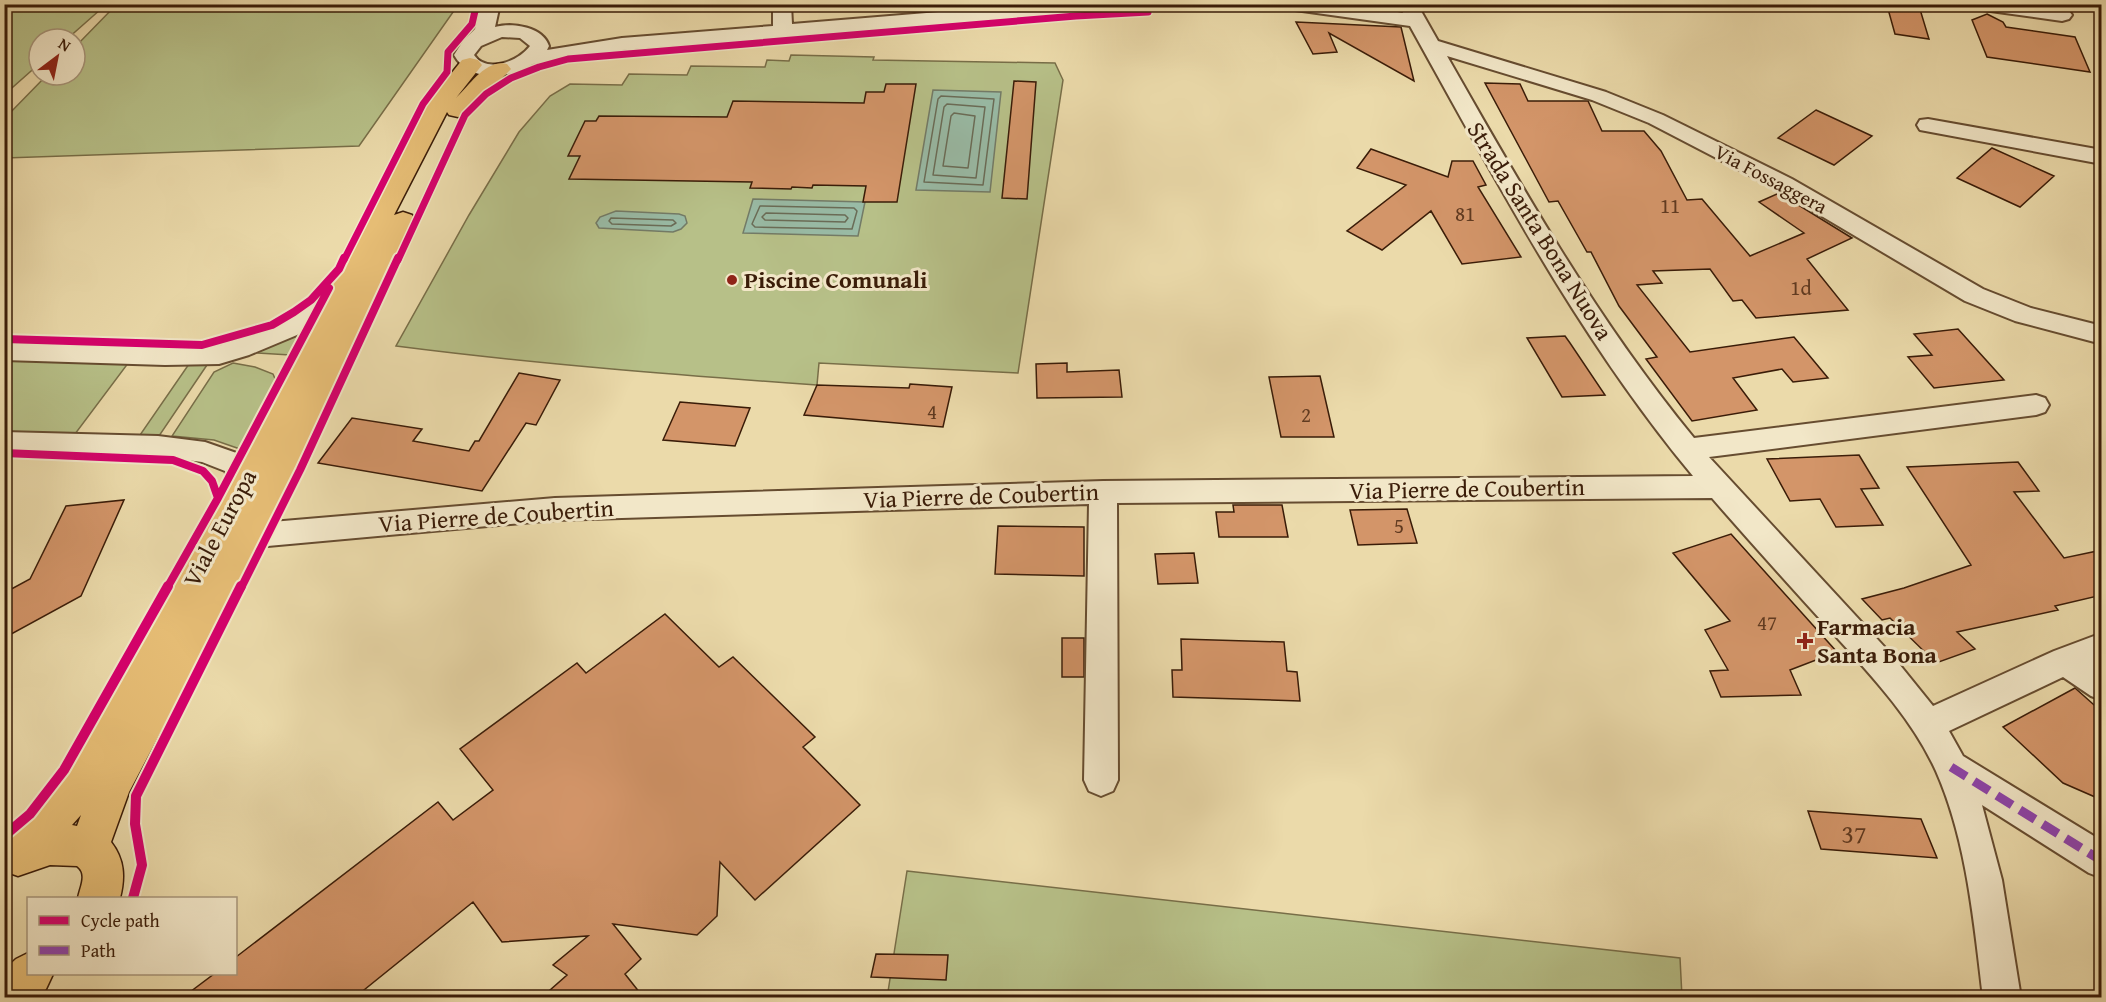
<svg xmlns="http://www.w3.org/2000/svg" width="2106" height="1002" font-family="'Gentium Book Plus',serif">
<style>
.green{fill:#b7c088;stroke:#786e48;stroke-width:1.5}
.water{fill:#99bba6;stroke:#737b67;stroke-width:1.5}
.lines{fill:none;stroke-linecap:round;stroke-linejoin:round}
.shore{stroke:#6a6c57;stroke-width:1.5}
.building{fill:#d39569;stroke:#3a1c08;stroke-width:1.5}
.minor-casing{stroke:#664c30;stroke-width:4}
.major-casing{stroke:#3a1c08;stroke-width:3}
.minor{fill:#f2e7c8;fill-rule:evenodd}
.major{fill:#e6bd75;fill-rule:evenodd}
.quiet{stroke:#8e44ad;stroke-width:9;stroke-dasharray:18 9;stroke-linecap:butt}
.cycleway-far2-casing{stroke:#f2e7c8;stroke-width:10}
.cycleway-far1-casing{stroke:#f2e7c8;stroke-width:12}
.cycleway-casing{stroke:#f2e7c8;stroke-width:14}
.cycleway-far2{stroke:#d6006c;stroke-width:7}
.cycleway-far1{stroke:#d6006c;stroke-width:8}
.cycleway{stroke:#d6006c;stroke-width:10}
.poi-dot{fill:#8f2418;stroke:#f2e7c8;stroke-width:2}
.labels{text-anchor:middle;stroke-width:6;stroke-linejoin:round;paint-order:stroke}
.far-street-label{font-size:20px;fill:#3a1c08;stroke:#f2e7c8}
.number-label{font-size:21px;fill:#603a20}
.street-label{font-size:24px;fill:#3a1c08;stroke:#f2e7c8}
.poi-label{font-size:24px;font-weight:bold;fill:#3a1c08;stroke:#f2e7c8;text-anchor:start}
.near-number-label{font-size:26px;fill:#603a20}
</style>
<rect width="100%" height="100%" fill="#ebdaaa"/>
<filter id="stains"><feTurbulence type="fractalNoise" baseFrequency=".00333" numOctaves="4"/><feColorMatrix values="0 0 0 0 .2 0 0 0 0 .09 0 0 0 0 .02 0 0 0 .5 -.17"/></filter>
<radialGradient id="worn" r=".72"><stop offset=".6" stop-color="#630" stop-opacity="0"/><stop offset="1" stop-color="#630" stop-opacity=".3"/></radialGradient>
<path class="green" d="M5,4L8,5L101,9L67,39H39V64L5,94Z
M117,4H458V5L359,146L5,158V118L47,75H75V47Z
M791,55L874,57L873,60L1055,63L1063,80L1018,373L819,363L817,385C677,375 536,364 396,346L469,215L519,132L550,96L570,84L622,85L629,74L687,75L691,66L765,67L767,60L789,61Z
M304,327L290,355L258,353V351Z
M5,358L129,362L75,434L5,432Z
M209,362L159,436L140,435L189,364Z
M233,363L255,367L273,374L276,381L240,449L214,440L172,436L214,372Z
M907,871L1680,958L1682,997L887,998Z"/>
<path class="water" d="M933,90L1001,92L990,192L916,190Z
M753,199L865,202L858,236L743,233Z
M616,211L679,214L685,216L687,223L681,229L673,232L599,228L596,223L600,217Z"/>
<g class="lines">
<path class="shore" d="M941,96L994,99L983,185L924,182L938,99Z
M947,104L985,107L976,178L933,175L944,107Z
M954,113L975,116L968,168L943,166L951,116Z
M760,206L854,208L857,211L852,229L755,227L752,224Z
M766,213L845,215L848,218L845,222L765,220L762,217Z
M611,218L673,220L676,223L671,226L612,224L609,221Z"/>
</g>
<path class="building" d="M1893,4L1919,6L1929,39L1895,34L1888,9L1895,10Z
M1987,14L2003,22L2006,27L2075,37L2090,72L1987,57L1972,20Z
M1296,22L1401,27L1414,81L1329,33L1337,52L1313,54Z
M1014,81L1036,82L1027,199L1002,198Z
M1485,83L1520,84L1528,101H1588L1602,131H1644L1661,151L1687,200L1702,199L1750,256L1804,233L1759,202L1779,193L1852,238L1807,259L1848,310L1756,318L1742,300L1733,301L1710,269L1653,271L1662,283L1637,285L1690,352L1794,337L1828,378L1793,382L1782,369L1733,378L1757,410L1692,421L1646,359L1657,357L1619,306L1591,252H1587L1558,201L1549,202Z
M886,84H916L897,202H863L866,186L813,185L812,188L792,187L791,189L750,188L752,182L569,179L580,156H568L585,121H596L599,116L727,117L733,101L864,103L866,92H884Z
M1816,110L1872,136L1834,165L1778,138Z
M1992,148L2054,176L2020,207L1957,178Z
M1371,149L1448,177L1452,161H1473L1486,185L1478,187L1521,257L1462,264L1431,211L1382,250L1347,231L1406,185L1357,168Z
M1958,329L2004,380L1934,388L1908,357L1932,355L1914,334Z
M1565,336L1570,343L1605,395L1562,397L1527,338Z
M1067,363V372L1119,370L1122,397L1037,398L1036,364Z
M519,373L560,380L536,425L526,423L482,491L318,463L352,418L422,429L413,441L469,451L475,441H479Z
M1320,376L1334,437H1281L1269,377Z
M910,384L952,387L943,427L804,415L817,385L909,388Z
M680,402L750,408L735,446L663,440Z
M1859,455L1879,488L1861,489L1883,525L1836,527L1820,499L1790,501L1767,459Z
M2018,462L2039,491L2014,492L2064,558L2102,550V595L2055,606L2058,610L1957,632L1975,649L1936,663L1890,618L1882,620L1862,599L1904,588L1971,565L1907,467Z
M124,500L81,596L4,638V593L30,579L66,506Z
M1233,505H1282L1288,537H1219L1216,512H1234Z
M1407,509L1417,543L1358,545L1350,510Z
M998,526L1084,527V576L995,574Z
M1731,534L1837,652L1790,670L1801,695L1721,697L1710,671L1728,670L1705,630L1730,621L1673,553Z
M1194,553L1198,583L1158,584L1155,554Z
M665,614L719,667L733,657L815,737L803,747L860,805L755,900L720,862L717,916L697,935L613,924L641,959L625,974L644,998H541L567,975L553,965L588,936L502,942L473,902L354,998H182L214,974H236V957L438,802L453,820L493,790L460,749L577,663L586,673Z
M1062,638H1084V677H1062Z
M1181,639L1284,642L1287,671L1297,672L1300,701L1173,697L1172,670H1182Z
M2075,688L2102,712V800L2063,783L2003,727Z
M1808,811L1921,819L1937,858L1821,849Z
M876,954L948,955L946,980L871,977Z"/>
<g class="lines">
<defs>
<path id="minor" d="M481,4H500L495,27C513,22 543,27 549,46L547,50L622,38L773,26V4H791L792,24L1035,4H1120L1118,8L1111,10L622,50L533,64C508,79 470,83 454,55L463,41L475,29ZM502,37L520,38L530,46C519,61 487,74 474,55L481,46Z
M1286,4H1352L1403,13L1398,4H1417L1438,41L1606,92L1663,115L1792,179L1983,289L2031,308L2102,326V344L2015,321L1965,301L1776,189L1649,123L1592,100L1447,56C1522,188 1597,320 1694,438L2036,395L2045,398L2049,405L2045,412L2036,415L1709,457L1891,654L1933,706L2054,651L2102,633V660L2094,663L2102,668V700L2091,696L2063,677L1949,731L1963,756L2102,841V878L2089,873L1982,805L2002,880L2021,998H1983C1974,923 1967,841 1936,771C1912,718 1869,673 1830,630C1790,586 1751,543 1712,498L1117,503L1118,780L1113,791L1101,796L1089,791L1084,780L1089,504L555,520L247,548L237,544L232,536L237,528L247,524L555,498L1103,481L1693,476C1579,339 1496,181 1410,26L1295,10L1288,8Z
M1974,4C2006,4 2038,3 2069,11L2072,15L2069,19L2062,21L1983,10L1976,8Z
M1928,119L2102,150V164L1920,130L1917,125L1920,120Z
M338,289L347,291L350,297L347,303L297,335L249,355L219,364L165,365L4,360V342L165,347L219,346L279,323L329,291Z
M4,432L158,436L205,442L245,456L259,483L255,491L245,494L235,491L225,471L202,462L158,456L4,452Z"/>
<path id="major" d="M470,58L478,60L482,65L456,98C470,85 486,59 507,64L511,69L467,115L458,117L449,115L447,112L394,215L403,212L412,215L416,221L264,536L129,792L111,842C125,860 125,878 120,898H78C80,887 88,874 77,866L50,865L18,876L4,871V841L67,772L231,478L324,297L427,104L462,60ZM81,815L77,826L72,825Z
M28,953V974H53L46,989L38,998H4V970L16,959Z"/>
</defs>
<use href="#minor" class="minor-casing"/>
<use href="#major" class="major-casing"/>
<use href="#minor" class="minor"/>
<use href="#major" class="major"/>
<path class="quiet" d="M1951,767L2102,861"/>
<defs>
<path id="cycleway-far2" d="M344,260L423,104L447,72L448,52L472,24L475,11L482,4
M398,260L465,115L486,94L511,78L539,67L568,59L1076,16L1148,12L1146,4"/>
<path id="cycleway-far1" d="M4,339L202,345L272,325L294,312L311,300L339,269L344,258
M4,453L173,460L203,471L212,481L218,498L167,588
M218,498L329,288
M241,588L300,470L398,258"/>
<path id="cycleway" d="M4,836L30,814L64,770L168,586
M133,898L142,865L135,824L136,796L241,586"/>
</defs>
<use href="#cycleway-far2" class="cycleway-far2-casing"/>
<use href="#cycleway-far1" class="cycleway-far1-casing"/>
<use href="#cycleway" class="cycleway-casing"/>
<use href="#cycleway-far2" class="cycleway-far2"/>
<use href="#cycleway-far1" class="cycleway-far1"/>
<use href="#cycleway" class="cycleway"/>
</g>
<g class="poi-dot">
<circle cx="732" cy="280" r="6"/>
<path d="M1802 632h6v6h6v6h-6v6h-6v-6h-6v-6h6z"/>
</g>
<g class="labels">
<g class="far-street-label">
<text transform="translate(1771 179) rotate(28)" y="7">Via Fossaggera</text>
</g>
<g class="number-label">
<text x="1670" y="213">11</text>
<text x="1465" y="221">81</text>
<text x="1801" y="295">1d</text>
<text x="932" y="419">4</text>
<text x="1306" y="422">2</text>
<text x="1399" y="533">5</text>
<text x="1767" y="630">47</text>
</g>
<g class="street-label">
<text transform="translate(1540 231) rotate(58)" y="8">Strada Santa Bona Nuova</text>
<text transform="translate(1467 489) rotate(-1)" y="8">Via Pierre de Coubertin</text>
<text transform="translate(981 496) rotate(-2)" y="8">Via Pierre de Coubertin</text>
<text transform="translate(496 516) rotate(-4)" y="8">Via Pierre de Coubertin</text>
<text transform="translate(220 528) rotate(-62)" y="8">Viale Europa</text>
</g>
<g class="poi-label">
<text x="744" y="288">Piscine Comunali</text>
<text x="1817" y="635">Farmacia<tspan x="1817" dy="28">Santa Bona</tspan></text>
</g>
<g class="near-number-label">
<text x="1854" y="843">37</text>
</g>
</g>
<rect width="2106" height="1002" fill="none" stroke="#ebdaaa" stroke-width="24"/>
<rect x="6" y="6" width="2094" height="990" fill="none" stroke="#3a1c08" stroke-width="3"/>
<rect x="12" y="12" width="2082" height="978" fill="none" stroke="#3a1c08" stroke-width="1.5"/>
<rect x="27" y="897" width="210" height="78" fill="#f2e7c8" stroke="#a8967b" stroke-width="1.5"/>
<rect x="39" y="916" width="30" height="9" fill="#d6006c" stroke="#a8967b" stroke-width="1.5"/>
<text x="81" y="927" font-size="18" fill="#3a1c08">Cycle path</text>
<rect x="39" y="946" width="30" height="9" fill="#8e44ad" stroke="#a8967b" stroke-width="1.5"/>
<text x="81" y="957" font-size="18" fill="#3a1c08">Path</text>
<g transform="translate(57 57) rotate(32)"><circle r="28" fill="#f2e7c8" stroke="#a8967b" stroke-width="1.5"/>
<path d="M0-4.5L10 22L0 15L-10 22Z" fill="#8f2418"/>
<text y="-9" font-size="16" font-weight="bold" text-anchor="middle" fill="#3a1c08">N</text>
</g>
<rect width="100%" height="100%" filter="url(#stains)"/>
<rect width="100%" height="100%" fill="url(#worn)"/>
</svg>
